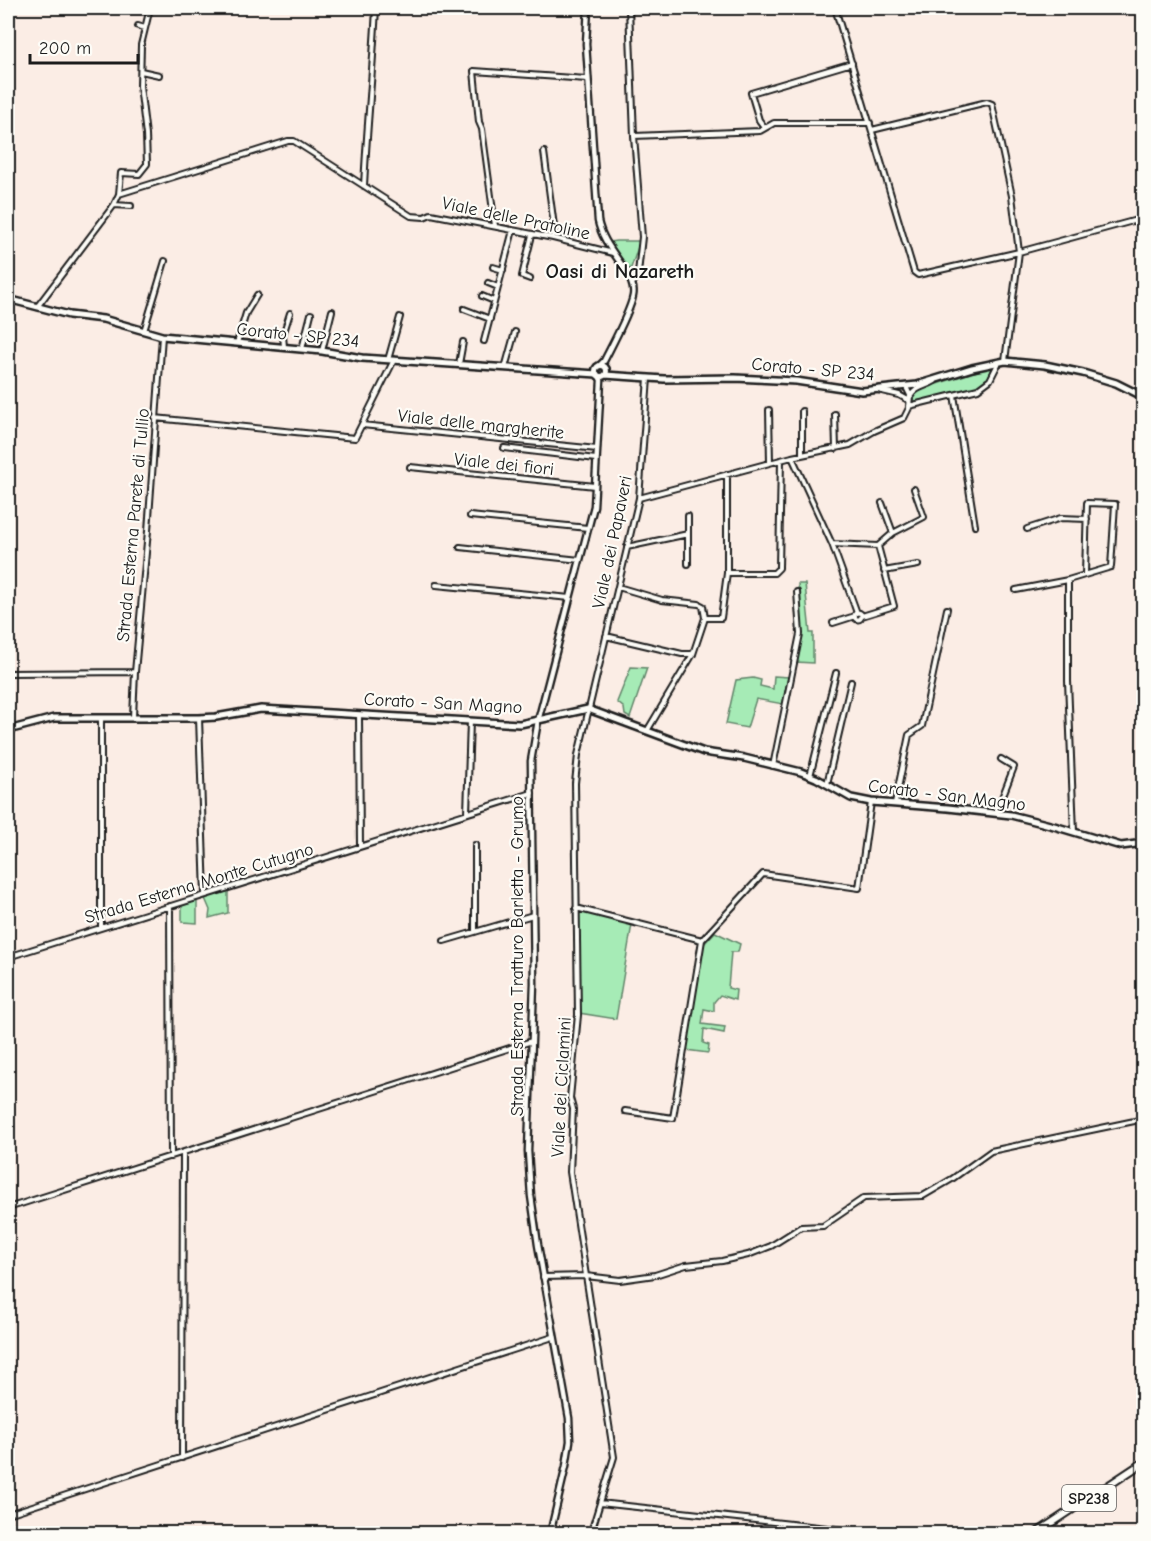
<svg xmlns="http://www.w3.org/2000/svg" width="1151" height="1541" font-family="'Comic Neue',sans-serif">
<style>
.green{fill:#a6ebb6;stroke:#618469;stroke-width:1.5}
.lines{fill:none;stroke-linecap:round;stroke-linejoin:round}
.minor-casing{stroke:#1c1c1c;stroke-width:8}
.tertiary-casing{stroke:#1c1c1c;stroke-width:9}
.secondary-casing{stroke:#1c1c1c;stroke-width:10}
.primary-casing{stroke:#1c1c1c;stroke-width:10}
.minor{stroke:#fdfcf7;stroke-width:4}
.tertiary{stroke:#fdfcf7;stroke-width:4.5}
.secondary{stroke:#fdfcf7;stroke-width:5}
.primary{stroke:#fdfcf7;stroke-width:6}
.labels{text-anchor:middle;stroke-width:4.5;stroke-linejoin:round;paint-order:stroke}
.shield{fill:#fdfcf7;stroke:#605f5e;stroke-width:1.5}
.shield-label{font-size:16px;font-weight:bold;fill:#1c1c1c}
.street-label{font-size:18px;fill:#1c1c1c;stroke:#fdfcf7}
.quarter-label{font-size:21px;font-weight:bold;fill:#1c1c1c;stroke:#fdfcf7}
</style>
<rect width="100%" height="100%" fill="#fbede5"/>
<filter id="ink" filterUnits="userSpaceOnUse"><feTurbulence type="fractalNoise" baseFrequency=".0167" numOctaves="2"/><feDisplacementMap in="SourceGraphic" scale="12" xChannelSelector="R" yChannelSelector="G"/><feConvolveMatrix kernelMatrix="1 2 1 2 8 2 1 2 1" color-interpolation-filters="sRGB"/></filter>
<g filter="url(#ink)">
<path class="green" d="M616,241H640L630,271L609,242Z
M993,366L988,378L978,387L913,402V397L918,390Z
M798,584H805L810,633H813V663L796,662L801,634Z
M631,667L647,668L630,718L625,715L624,708L617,702Z
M774,676L788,677L783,704L756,699L747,728L726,724L736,680L753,678L761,680L760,686L773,689Z
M228,889V913L209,918L210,910L204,896Z
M197,899V923L182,922V904Z
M578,909L632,924L616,1019L579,1013Z
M715,932L740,944L738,952H731L728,988L736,990L735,1000L720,995L714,1002V1011L704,1009L702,1024L725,1027L724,1033L704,1029L703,1043L709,1045L708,1053L686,1050L703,945Z"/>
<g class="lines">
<defs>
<path id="minor" d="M159,8L172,9
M629,8L634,136L642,237L638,273L632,284
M835,8L914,272L918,275L1019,252L1144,218
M138,26L145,28
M141,71L159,75
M765,128L759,120L751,93L852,63
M872,130L987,102L992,104L1012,196L1019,252L1005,361
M634,136L760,131L774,123H870
M544,152L554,226L553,238
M364,186C367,126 373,67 376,8
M119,194L288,141H294L411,216L424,217L431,214L553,238L613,253
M114,205L131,206
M495,226L482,129L479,122L474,71L587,79
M493,267L503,270
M530,279L522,276L532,235
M488,283L498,287
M482,296L494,301
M37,307L114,205L119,194L121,173L139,174L147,164L146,135L140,86L141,45L150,8
M464,309L490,319
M144,331L165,261
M484,341L513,230
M237,343L246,313L257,295
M284,347L283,335L290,313
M302,349L311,314
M322,351L332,311
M388,360L400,317
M459,364L463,342
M505,368L515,332
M878,390L899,395L908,400
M954,395L975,526
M910,397C916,386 926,387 935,381
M909,406L978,389L990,380L999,362
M769,410L770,463
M802,411V455
M835,414L836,449
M155,418L355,438L394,360
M362,425L597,449
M504,448L596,459
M792,457L832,544L857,613
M410,467L595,486
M639,498L792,457L850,445L874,431L904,418L909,408L910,395L906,387
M882,503L893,533
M470,516L588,528
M688,516V564
M1027,529L1061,518L1087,519
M832,544L878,546L893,533L924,517L914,489
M460,547L580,560
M627,547L688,534
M884,571L918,565
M727,573H774L779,568L781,460
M1068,580V681L1074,832
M436,585L570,598
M618,587L662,600L699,604L703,606L705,618H721L727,573V474
M1016,590L1068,580L1111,567L1115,504L1087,503L1085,574
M854.5 616a3.5 3.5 0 1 1 7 0a3.5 3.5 0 1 1-7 0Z
M862,616L894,606L878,546
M833,623L855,616
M606,636L682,654H693
M8,673L135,672
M359,715L360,846
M133,717L135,672L148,531L162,336
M199,718L205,895
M647,731L693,654L705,618
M773,766L800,634L797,592
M810,776L836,673
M827,784L851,682
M895,803L909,735L922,726L947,609
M467,813L470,721
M996,813L1014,767L1001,759
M475,845V932
M170,906L171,1157
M576,908L702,940
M101,927V718
M444,941L533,915
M8,957L532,793
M625,1111L673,1118L702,940L763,874L859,888L871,802
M8,1208L532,1041
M543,1277L586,1276L620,1280L655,1275L686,1265L722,1261L748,1255L771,1246L801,1227L823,1226L864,1198L923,1196L952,1179L991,1151L1144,1119
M182,1458L183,1153
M600,1503L882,1534
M8,1514L553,1337
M593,1534L592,1529L614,1457L570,1172L573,1109L570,1098L578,1015L575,783L578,755L639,498L648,378"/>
<path id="tertiary" d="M588,8L586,44L598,221C602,240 615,254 625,270C630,278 635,287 633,296C630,312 612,345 604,361L599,366
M550,1534L566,1466L570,1441L569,1418L538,1245L531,1196L528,1151L534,983L531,761L538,721L594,506L601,380L599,376"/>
<path id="secondary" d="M8,299L69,315L103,319L162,336L322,351L362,358L597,374
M595.5 371a5.5 5.5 0 1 1 11 0a5.5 5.5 0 1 1-11 0Z
M605,375L664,379L735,378L796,381L862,391L917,385L972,368L1005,361L1045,365L1083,373L1116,383L1144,397
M8,730L54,718H199L216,717L261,709L520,724L588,709L704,752L744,758L801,772L816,778L851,798L871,802L948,808L1011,815L1054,826L1121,846L1144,843"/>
<path id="primary" d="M1035,1534L1144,1462"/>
</defs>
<use href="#minor" class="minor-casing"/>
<use href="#tertiary" class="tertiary-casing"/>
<use href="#secondary" class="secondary-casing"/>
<use href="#primary" class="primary-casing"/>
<use href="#minor" class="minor"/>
<use href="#tertiary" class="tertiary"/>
<use href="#secondary" class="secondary"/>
<use href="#primary" class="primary"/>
</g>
</g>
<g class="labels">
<rect class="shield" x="1062" y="1485" width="54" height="26" rx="4.5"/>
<g class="shield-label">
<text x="1089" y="1504">SP238</text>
</g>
<g class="street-label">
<text transform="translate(516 218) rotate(12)" y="6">Viale delle Pratoline</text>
<text transform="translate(298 335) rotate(6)" y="6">Corato - SP 234</text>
<text transform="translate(813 369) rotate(5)" y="6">Corato - SP 234</text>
<text transform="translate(481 424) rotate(6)" y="6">Viale delle margherite</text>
<text transform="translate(504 464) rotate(6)" y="6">Viale dei fiori</text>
<text transform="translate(133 525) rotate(-85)" y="6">Strada Esterna Parete di Tullio</text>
<text transform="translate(612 542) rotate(-78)" y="6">Viale dei Papaveri</text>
<text transform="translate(443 703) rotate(3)" y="6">Corato - San Magno</text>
<text transform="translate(947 795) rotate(7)" y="6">Corato - San Magno</text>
<text transform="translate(199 883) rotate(-17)" y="6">Strada Esterna Monte Cutugno</text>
<text transform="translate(517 956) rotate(-90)" y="6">Strada Esterna Tratturo Barletta - Grumo</text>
<text transform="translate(561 1087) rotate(-87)" y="6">Viale dei Ciclamini</text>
</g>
<g class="quarter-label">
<text x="620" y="278">Oasi di Nazareth</text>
</g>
</g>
<rect width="1151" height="1541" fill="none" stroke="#fdfcf7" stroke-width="30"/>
<rect x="15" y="15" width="1121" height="1511" fill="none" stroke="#1c1c1c" stroke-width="2" filter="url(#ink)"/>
<path d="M30 54v9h108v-9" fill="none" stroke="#1c1c1c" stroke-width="3"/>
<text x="39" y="54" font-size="18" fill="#1c1c1c" stroke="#fdfcf7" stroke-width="4.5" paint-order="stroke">200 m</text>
</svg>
